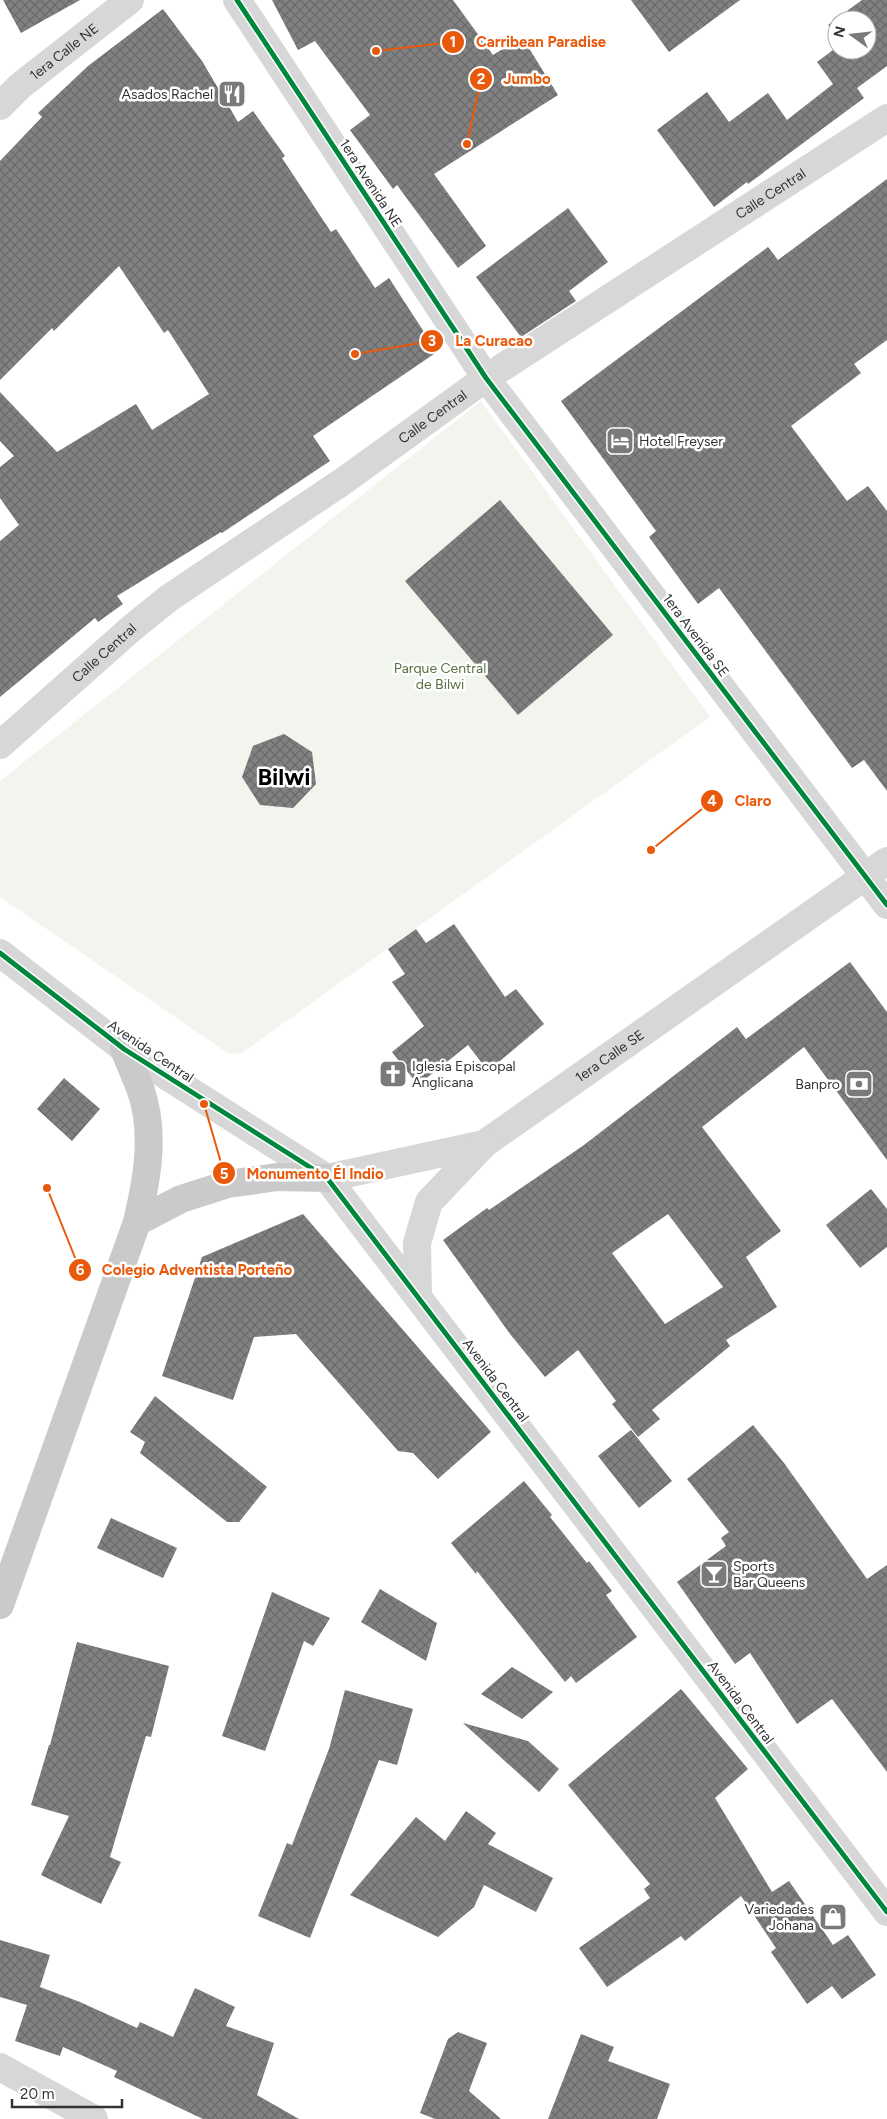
<svg xmlns="http://www.w3.org/2000/svg" width="887" height="2119" font-family="Figtree,sans-serif">
<style>
.park{fill:#f1f5ed}
.building{fill:url(#building-cross-hatch);fill-rule:evenodd}
.lines{fill:none;stroke-linecap:round;stroke-linejoin:round}
.minor{stroke:#d7d7d7;stroke-width:28}
.major{stroke:#cacaca;stroke-width:28}
.cycleway-casing{stroke:#fff;stroke-width:8}
.cycleway{stroke:#00873e;stroke-width:5}
.labels{text-anchor:middle;stroke-width:5;stroke-linejoin:round;paint-order:stroke}
.street-label{font-size:14px;fill:#333;stroke:#fff}
.poi-label{font-size:14px;fill:#333;stroke:#fff;text-anchor:end}
.park-label{font-size:14px;fill:#56703f;stroke:#fff}
.town-label{font-size:24px;font-weight:bold;fill:#000;stroke:#fff}
.leader{fill:none;stroke:#e8590c;stroke-width:2}
.callout-dot{fill:#e8590c;stroke:#fff;stroke-width:2}
.mark-label{font-size:15px;text-anchor:middle;font-weight:bold;fill:#fff}
.callout-label{font-size:15px;text-anchor:middle;font-weight:bold;fill:#e8590c;stroke:#fff;stroke-width:5;stroke-linejoin:round;paint-order:stroke}
</style>
<defs>
<pattern id="building-cross-hatch" width="8" height="8" patternUnits="userSpaceOnUse" patternTransform="scale(1.25)"><rect width="8" height="8" fill="#818181"/><path d="M0 0l8 8M0 8l8-8" fill="none" stroke="#6a6a6a"/></pattern>
</defs>
<rect width="100%" height="100%" fill="#fff"/>
<path class="park" d="M481,401L710,717L242,1053L229,1054L0,897V781Z"/>
<path class="building" d="M3,0H80L21,33Z
M272,0H453L493,55L522,37L558,95L434,174L486,246L458,268L397,185L393,189L350,130L370,115L315,41L298,50Z
M631,0H740L669,52Z
M862,0H887V66L857,88L864,98L748,184L747,182L714,207L657,130L707,92L729,122L768,93L787,120L833,84L817,62L837,47V50H867V20H837V37L828,25Z
M163,9L202,61L238,122L253,111L285,156L282,158L331,232L336,229L375,288L389,278L437,352L313,436L330,461L222,533L221,532L117,596L123,604L98,622L95,618L0,697V541L19,525L0,498V467L14,456L0,441V392L57,452L136,404L152,430L209,394L168,330L164,333L119,266L54,331L52,328L0,380V161L42,117L38,113L88,66Z
M887,179V340L854,364L861,373L791,426L847,501L868,486L887,511V791L864,760L852,768L719,588L698,604L649,537L656,531L561,401L768,247L778,260Z
M568,208L608,262L569,291L576,301L521,337L476,277Z
M500,500L613,635L518,715L405,581Z
M284,734L312,752L316,784L293,808L260,805L242,777L253,746Z
M454,924L505,997L516,989L544,1024L488,1071L468,1045L418,1085L392,1052L424,1026L392,982L405,974L388,949L416,929L426,943Z
M850,962L887,1012V1160L804,1047L702,1127L781,1231L746,1257L777,1307L726,1340L730,1346L652,1410L660,1419L638,1437L612,1404L616,1401L578,1350L545,1377L510,1334L443,1240L487,1208L489,1210L584,1145L737,1027L746,1039ZM668,1214L723,1287L665,1324L612,1253Z
M64,1078L100,1109L72,1141L37,1109Z
M871,1189L887,1209V1247L860,1268L826,1225Z
M303,1214L491,1432L438,1479L413,1453L398,1451L296,1334L254,1337L233,1400L162,1376L202,1257Z
M155,1396L267,1487L239,1522H227L140,1453L145,1442L130,1432Z
M753,1425L784,1463L867,1579L887,1565V1772L832,1699L797,1724L750,1653L735,1664L677,1582L726,1546L721,1538L729,1532L687,1479Z
M631,1430L672,1481L639,1508L598,1456Z
M524,1481L552,1515L550,1517L587,1563L589,1561L612,1591L606,1595L637,1637L576,1683L571,1676L565,1682L477,1571L476,1574L451,1543Z
M111,1518L177,1548L163,1578L97,1548Z
M380,1589L437,1623L426,1661L361,1622Z
M272,1592L330,1618L313,1646L304,1641L265,1751L222,1736Z
M77,1642L169,1666L151,1737L146,1736L110,1857L121,1862L101,1904L41,1875L69,1816L31,1805L49,1745H50Z
M512,1667L553,1692L522,1719L481,1694Z
M681,1689L748,1769L715,1798L772,1892L789,1881L833,1945L848,1935L876,1975L842,1999L832,1986L807,2004L771,1952L776,1948L741,1896L685,1941L681,1936L607,1987L579,1948L650,1898L644,1889L650,1884L568,1785Z
M345,1690L413,1709L397,1765L379,1760L310,1938L258,1916L287,1843L292,1845L329,1749Z
M463,1723L528,1741L559,1769L539,1792Z
M466,1811L496,1833L488,1844L553,1878L536,1912L484,1885L474,1907L438,1937L350,1895L416,1817L445,1841Z
M0,1940L50,1955L40,1987L80,2002L137,2028L140,2022L173,2037L195,1988L235,2007L226,2026L274,2043L257,2095L299,2119H203L114,2077L117,2071L63,2047L60,2056L15,2041L27,2005L0,1997Z
M458,2032L487,2043L469,2091L501,2119H435L420,2113L448,2039Z
M581,2034L614,2047L608,2061L670,2084L657,2119H548Z"/>
<g class="lines">
<g class="minor">
<path d="M237,0L486,378L887,905"/>
<path id="s1" d="M0,106L20,86L130,0"/>
<path id="s2" d="M0,745L133,627L169,598L342,482L486,378L887,118"/>
<path d="M0,953L124,1049L327,1178L887,1912"/>
<path id="s3" d="M327,1178L484,1144L887,861"/>
<path d="M418,1296L417,1243L429,1202L484,1144"/>
<path d="M0,2067L94,2119"/>
</g>
<path class="major" d="M137,1222L181,1199L228,1184L277,1177L327,1178
M0,1605L137,1222C147,1179 156,1132 140,1088C135,1075 129,1062 124,1049"/>
<defs>
<path id="cycleway" d="M237,0L486,378L887,905
M0,953L124,1049L327,1178L887,1912"/>
</defs>
<use href="#cycleway" class="cycleway-casing"/>
<use href="#cycleway" class="cycleway"/>
</g>
<defs>
<symbol id="restaurant-square" viewBox="-11 -11 22 22"><rect x="-9" y="-9" width="18" height="18" rx="4" fill="#7a7a7a" stroke="#fff"/><path d="M-5-6h1v4h1v-4h1v4h1v-4h1v5L-1.5 .5V6h-2V.5L-5-1ZM5-6V6H3V1.5H1.5Q1.5-4 5-6Z" fill="#fff"/></symbol>
<symbol id="hotel-square" viewBox="-11 -11 22 22"><rect x="-9" y="-9" width="18" height="18" rx="4" fill="#7a7a7a" stroke="#fff"/><path d="M-6-4.5h1.5V1H6V5H4.5V3h-9V5H-6ZM-4 0a1.8 1.8 0 1 1 3.6 0ZM.5 0V-2.5h3Q6-2.5 6 0Z" fill="#fff"/></symbol>
<symbol id="church-square" viewBox="-11 -11 22 22"><rect x="-9" y="-9" width="18" height="18" rx="4" fill="#7a7a7a" stroke="#fff"/><path d="M-1.2-6h2.4v3.5h3.3v2.4h-3.3V6h-2.4V-.1h-3.3v-2.4h3.3Z" fill="#fff"/></symbol>
<symbol id="bank-square" viewBox="-11 -11 22 22"><rect x="-9" y="-9" width="18" height="18" rx="4" fill="#7a7a7a" stroke="#fff"/><path d="M-6-4H6V4H-6ZM0-2.3a2.3 2.3 0 1 0 0 4.6a2.3 2.3 0 1 0 0-4.6Z" fill="#fff"/></symbol>
<symbol id="bar-square" viewBox="-11 -11 22 22"><rect x="-9" y="-9" width="18" height="18" rx="4" fill="#7a7a7a" stroke="#fff"/><path d="M-6-5H6L.8 .8V4.5H3.5V6h-7V4.5H-.8V.8Z" fill="#fff"/></symbol>
<symbol id="shop-square" viewBox="-11 -11 22 22"><rect x="-9" y="-9" width="18" height="18" rx="4" fill="#7a7a7a" stroke="#fff"/><path d="M-5-2.5h2.3a2.7 3.5 0 0 1 5.4 0H5L5.5 6h-11ZM-1.5-2.5h3a1.5 2.3 0 0 0-3 0Z" fill="#fff"/></symbol>
</defs>
<g fill-rule="evenodd">
<use href="#restaurant-square" x="216" y="78" width="32" height="32"/>
<use href="#hotel-square" x="604" y="425" width="32" height="32"/>
<use href="#church-square" x="377" y="1058" width="32" height="32"/>
<use href="#bank-square" x="843" y="1068" width="32" height="32"/>
<use href="#bar-square" x="698" y="1558" width="32" height="32"/>
<use href="#shop-square" x="817" y="1901" width="32" height="32"/>
</g>
<g class="labels">
<g class="street-label">
<text dy="5" stroke="none"><textPath href="#s1" startOffset="84">1era Calle NE</textPath></text>
<text transform="translate(371 183) rotate(57)" y="5">1era Avenida NE</text>
<text dy="5" stroke="none"><textPath href="#s2" startOffset="949">Calle Central</textPath></text>
<text dy="5" stroke="none"><textPath href="#s2" startOffset="544">Calle Central</textPath></text>
<text transform="translate(696 635) rotate(53)" y="5">1era Avenida SE</text>
<text dy="5" stroke="none"><textPath href="#s2" startOffset="139">Calle Central</textPath></text>
<text transform="translate(151 1051) rotate(34)" y="5">Avenida Central</text>
<text dy="5" stroke="none"><textPath href="#s3" startOffset="314">1era Calle SE</textPath></text>
<text transform="translate(496 1380) rotate(53)" y="5">Avenida Central</text>
<text transform="translate(741 1702) rotate(53)" y="5">Avenida Central</text>
</g>
<g class="poi-label">
<text x="213" y="99">Asados Rachel</text>
<text x="639" y="446" text-anchor="start">Hotel Freyser</text>
<text x="412" y="1071" text-anchor="start">Iglesia Episcopal<tspan x="412" dy="16">Anglicana</tspan></text>
<text x="840" y="1089">Banpro</text>
<text x="733" y="1571" text-anchor="start">Sports<tspan x="733" dy="16">Bar Queens</tspan></text>
<text x="814" y="1914">Variedades<tspan x="814" dy="16">Johana</tspan></text>
</g>
<g class="park-label">
<text x="440" y="673">Parque Central<tspan x="440" dy="16">de Bilwi</tspan></text>
</g>
<g class="town-label">
<text x="284" y="785">Bilwi</text>
</g>
</g>
<path class="leader" d="M376 51L453 42M467 144L481 79M355 354L432 341M651 850L712 801M204 1104L224 1173M47 1188L80 1270"/>
<g class="callout-dot">
<circle cx="376" cy="51" r="5"/>
<circle cx="467" cy="144" r="5"/>
<circle cx="355" cy="354" r="5"/>
<circle cx="651" cy="850" r="5"/>
<circle cx="204" cy="1104" r="5"/>
<circle cx="47" cy="1188" r="5"/>
<circle cx="453" cy="42" r="12"/>
<circle cx="481" cy="79" r="12"/>
<circle cx="432" cy="341" r="12"/>
<circle cx="712" cy="801" r="12"/>
<circle cx="224" cy="1173" r="12"/>
<circle cx="80" cy="1270" r="12"/>
</g>
<g class="mark-label">
<text x="453" y="47">1</text>
<text x="481" y="84">2</text>
<text x="432" y="346">3</text>
<text x="712" y="806">4</text>
<text x="224" y="1179">5</text>
<text x="80" y="1275">6</text>
</g>
<g class="callout-label">
<text x="541" y="47">Carribean Paradise</text>
<text x="527" y="84">Jumbo</text>
<text x="494" y="346">La Curacao</text>
<text x="753" y="806">Claro</text>
<text x="315" y="1179">Monumento Él Indio</text>
<text x="197" y="1275">Colegio Adventista Porteño</text>
</g>
<g transform="translate(852 35) rotate(285)"><circle r="24" fill="#ffffff" stroke="#adadad"/>
<path d="M0-4L9 19L0 12L-9 19Z" fill="#7a7a7a"/>
<text y="-8" font-size="14" font-weight="bold" text-anchor="middle" fill="#333333">N</text>
</g>
<path d="M12 2099v8h110v-8" fill="none" stroke="#333333" stroke-width="2.5"/>
<text x="20" y="2099" font-size="15" fill="#333333" stroke="#ffffff" stroke-width="4" paint-order="stroke">20 m</text>
</svg>
